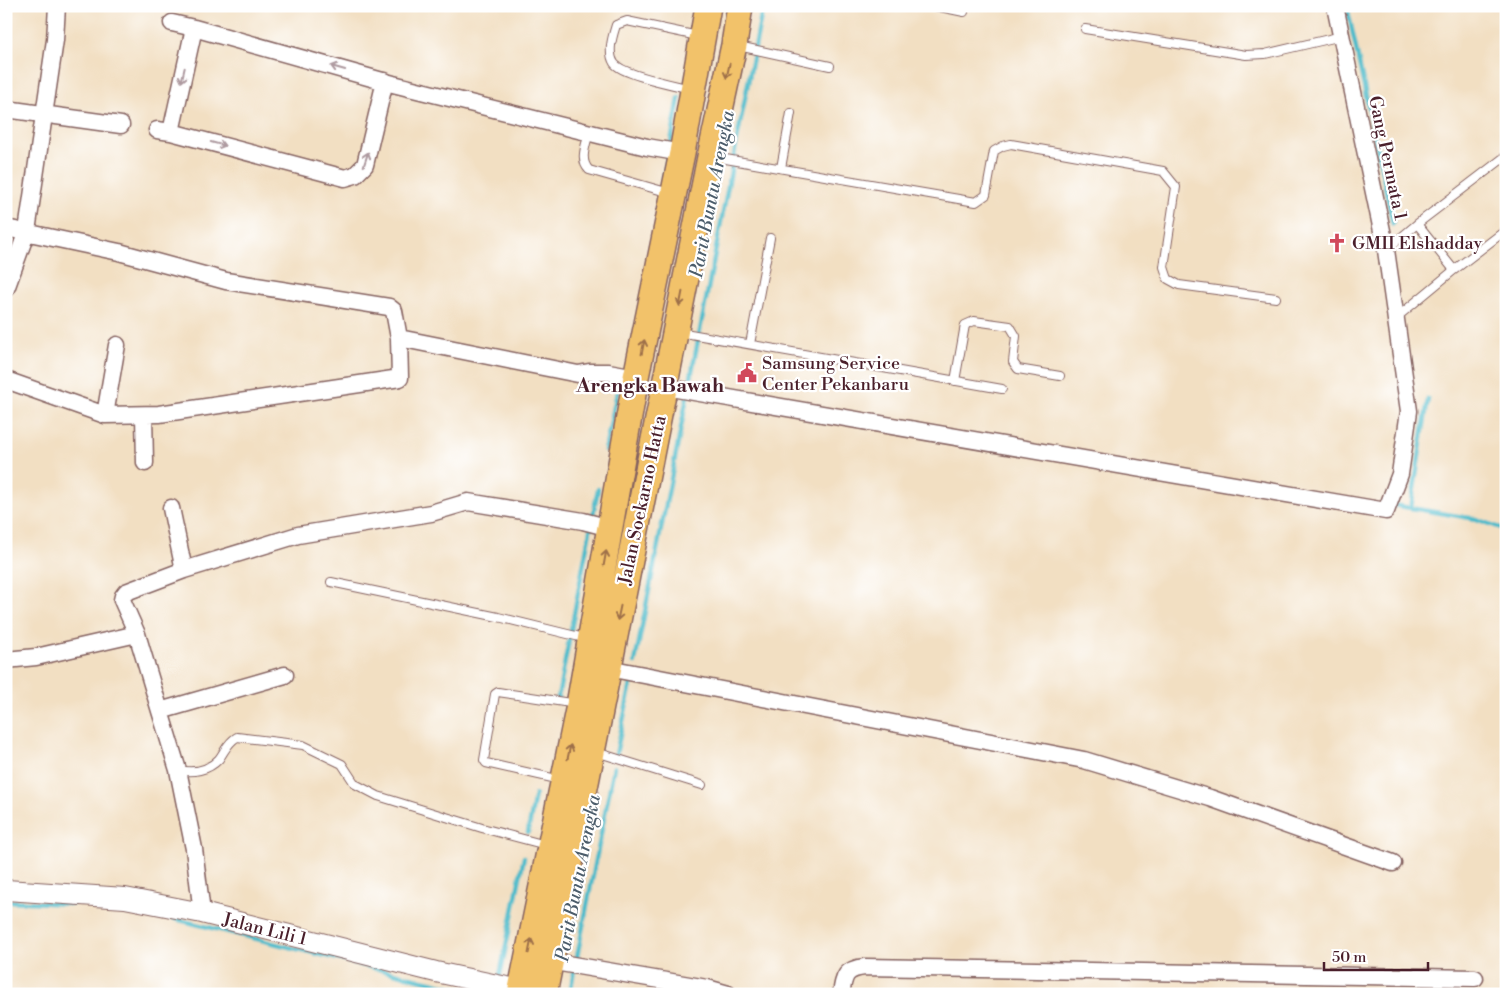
<svg xmlns="http://www.w3.org/2000/svg" width="1512" height="1000" font-family="'Libre Bodoni',serif">
<style>
.lines{fill:none;stroke-linecap:round;stroke-linejoin:round}
.stream{stroke:#4fbbca;stroke-width:4.5}
.service-casing{stroke:#856260;stroke-width:10}
.minor-casing{stroke:#856260;stroke-width:19}
.tertiary-casing{stroke:#856260;stroke-width:22}
.primary-casing{stroke:#856260;stroke-width:28}
.service{stroke:#fff;stroke-width:8}
.minor{stroke:#fff;stroke-width:16}
.tertiary{stroke:#fff;stroke-width:20}
.primary{stroke:#f2c26a;stroke-width:25}
.oneway{stroke:#ae9aa0}
.oneway2{stroke:#9e704a}
.labels{text-anchor:middle;stroke-width:4.5;stroke-linejoin:round;paint-order:stroke}
.street-label{font-size:18px;fill:#4a1f2b;stroke:#fff}
.poi-label{font-size:18px;fill:#4a1f2b;stroke:#fff;text-anchor:start}
.water-label{font-size:19px;font-style:italic;fill:#4c5d6b;stroke:#fff}
.quarter-label{font-size:20px;font-weight:bold;fill:#4a1f2b;stroke:#fff}
</style>
<rect width="100%" height="100%" fill="#fff"/>
<filter id="ink" filterUnits="userSpaceOnUse"><feTurbulence type="fractalNoise" baseFrequency=".02" numOctaves="2"/><feDisplacementMap in="SourceGraphic" scale="10" xChannelSelector="R" yChannelSelector="G"/><feConvolveMatrix kernelMatrix="1 2 1 2 8 2 1 2 1" color-interpolation-filters="sRGB"/></filter>
<filter id="wash" filterUnits="userSpaceOnUse"><feTurbulence type="fractalNoise" baseFrequency=".0096" numOctaves="4" result="noise"/><feDisplacementMap in="SourceGraphic" scale="20" xChannelSelector="R" yChannelSelector="G"/><feGaussianBlur stdDeviation="1.12" result="paint"/><feColorMatrix in="noise" values="0 0 0 0 0 0 0 0 0 0 0 0 0 0 0 0 0 1.4 0 .05"/><feComposite in="paint" operator="in"/></filter>
<g filter="url(#wash)">
<rect width="100%" height="100%" fill="#f2dfc2"/>
<g class="lines">
<path class="stream" d="M1347,6L1393,224
M670,147L679,98
M661,192L668,155
M689,387L763,6
M605,450L620,378
M1393,505L1476,519L1506,530
M1411,508L1428,399
M635,662L687,397
M558,697L598,489
M616,754L631,684
M528,832L535,795
M6,901L72,904
M147,912L463,990
M576,962L614,767
M499,980L524,857
M463,994V990L480,994
M570,994L574,970"/>
</g>
</g>
<g filter="url(#ink)">
<g class="lines">
<defs>
<path id="service" d="M935,6L964,12
M1085,29L1246,55L1265,54L1342,36
M738,46L830,66
M691,89C675,85 622,75 614,63C607,52 613,35 616,25L627,21L698,36
M589,132C586,145 579,160 589,170L670,193
M714,157L976,202L986,195L994,151L1003,146L1011,144L1163,171L1176,187L1164,267L1168,279L1179,285L1276,298
M781,168L791,113
M1417,224L1454,270
M1386,250L1417,224L1506,156
M1396,318L1454,270L1506,230
M679,332L1002,389
M750,344L770,238
M955,381L965,325L974,321L1010,326L1016,336L1013,362L1018,369L1060,376
M331,582L498,617L588,639
M596,752L702,785
M178,770C192,773 208,771 219,759C225,751 227,743 237,737L303,745L342,764L355,784L378,796L482,828L546,845
M561,780L486,763L484,760L495,694L498,692L577,704"/>
<path id="minor" d="M172,23L194,28L393,84L647,147L682,153
M6,109L121,125
M157,130L171,132L345,178L355,175L365,165L385,81
M171,132L194,28
M6,228L119,252L226,281L389,307L394,311L399,338L400,378L159,414L105,415L6,380
M6,289L27,231L55,40L57,6
M399,338L578,374L589,372H608L636,377
M665,387L1386,511L1400,474L1409,411L1386,250L1335,6
M105,415L117,345
M144,415L145,463
M171,508L184,570
M6,660L36,657L137,634
M608,668L1084,760L1210,798L1393,863
M285,675L160,711L137,634L122,600L123,596L126,592L184,570L298,535L431,513L468,502L583,521L610,528
M160,711L178,770L194,849L202,913
M549,961L707,988L728,994
M841,994C844,976 845,969 865,967L1475,978"/>
<path id="tertiary" d="M6,890L125,898L202,913L436,972L521,990"/>
<path id="primary" d="M520,994L579,705L636,377L682,153L708,6
M544,994L710,157L734,45L740,6"/>
</defs>
<use href="#service" class="service-casing"/>
<use href="#minor" class="minor-casing"/>
<use href="#tertiary" class="tertiary-casing"/>
<use href="#primary" class="primary-casing"/>
<use href="#service" class="service"/>
<use href="#minor" class="minor"/>
<use href="#tertiary" class="tertiary"/>
<use href="#primary" class="primary"/>
</g>
<defs><path id="oneway-shaft" d="M-6 0H5M1.5-3L5.5 0L1.5 3" fill="none" stroke-width="1.6" stroke-linecap="round" stroke-linejoin="round" transform="scale(1.25)"/></defs>
<g class="oneway">
<use href="#oneway-shaft" transform="translate(338 68) rotate(-164)"/>
<use href="#oneway-shaft" transform="translate(183 75) rotate(103)"/>
<use href="#oneway-shaft" transform="translate(218 144) rotate(15)"/>
<use href="#oneway-shaft" transform="translate(366 159) rotate(-72)"/>
</g>
<g class="oneway2">
<use href="#oneway-shaft" transform="translate(728 71) rotate(102)"/>
<use href="#oneway-shaft" transform="translate(681 299) rotate(101)"/>
<use href="#oneway-shaft" transform="translate(643 347) rotate(-79)"/>
<use href="#oneway-shaft" transform="translate(605 558) rotate(-80)"/>
<use href="#oneway-shaft" transform="translate(619 613) rotate(102)"/>
<use href="#oneway-shaft" transform="translate(569 752) rotate(-78)"/>
<use href="#oneway-shaft" transform="translate(530 946) rotate(-79)"/>
</g>
</g>
<defs>
<symbol id="church-bare" viewBox="-9 -9 18 18"><path d="M-1.2-6h2.4v3.5h3.3v2.4h-3.3V6h-2.4V-.1h-3.3v-2.4h3.3Z" fill="#d1495b" stroke="#fff" stroke-width="2.5" paint-order="stroke"/></symbol>
<symbol id="civic-bare" viewBox="-9 -9 18 18"><path d="M-.6-6.5H3V-4.5H.6V-3L4-1V1h2V6H-6V1h2V-1L-.6-3ZM-1.2 2.5V6h2.4V2.5Z" fill="#d1495b" stroke="#fff" stroke-width="2.5" paint-order="stroke"/></symbol>
</defs>
<g fill-rule="evenodd">
<use href="#church-bare" x="1323" y="229" width="28" height="28"/>
<use href="#civic-bare" x="733" y="359" width="28" height="28"/>
</g>
<g class="labels">
<g class="street-label">
<text transform="translate(1388 158) rotate(78)" y="6">Gang Permata 1</text>
<text transform="translate(642 500) rotate(-78)" y="6">Jalan Soekarno Hatta</text>
<text transform="translate(265 929) rotate(14)" y="6">Jalan Lili 1</text>
</g>
<g class="poi-label">
<text x="1352" y="249">GMII Elshadday</text>
<text x="762" y="369">Samsung Service<tspan x="762" dy="21">Center Pekanbaru</tspan></text>
</g>
<g class="water-label">
<text transform="translate(711 194) rotate(-79)" y="7">Parit Buntu Arengka</text>
<text transform="translate(577 878) rotate(-79)" y="7">Parit Buntu Arengka</text>
</g>
<g class="quarter-label">
<text x="650" y="392">Arengka Bawah</text>
</g>
</g>
<rect width="1512" height="1000" fill="none" stroke="#fff" stroke-width="25"/>
<path d="M1324 962v8h104v-8" fill="none" stroke="#4a1f2b" stroke-width="2.5"/>
<text x="1332" y="962" font-size="15" fill="#4a1f2b" stroke="#ffffff" stroke-width="4" paint-order="stroke">50 m</text>
</svg>
